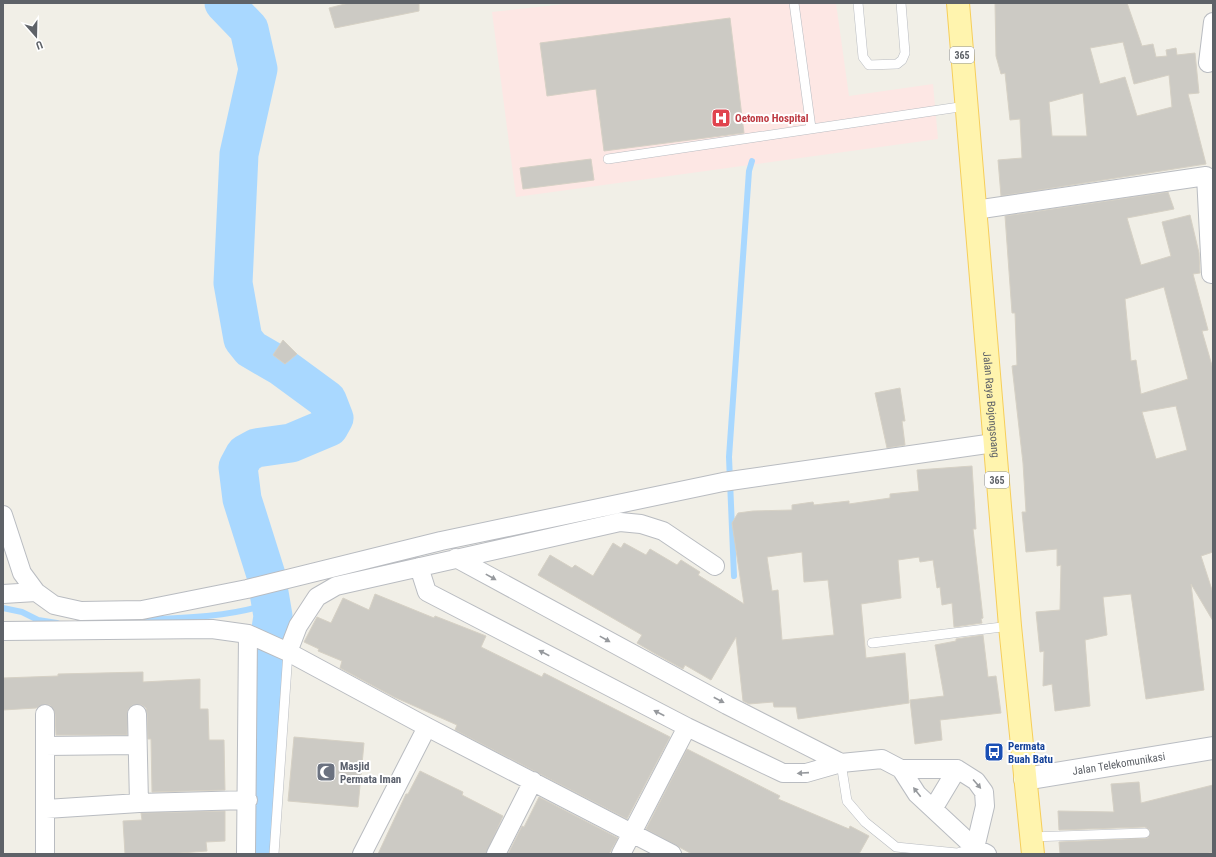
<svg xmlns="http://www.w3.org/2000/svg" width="1216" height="857" font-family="'Roboto Condensed',sans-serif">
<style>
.medical{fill:#fde7e4}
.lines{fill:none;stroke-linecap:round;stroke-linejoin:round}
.stream{stroke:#a9d8ff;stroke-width:6}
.river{stroke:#a9d8ff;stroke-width:39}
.building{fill:#cccac4;stroke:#d6d1c5;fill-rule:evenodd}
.lane-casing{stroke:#b9bcc1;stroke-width:10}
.street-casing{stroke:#b9bcc1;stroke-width:20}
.secondary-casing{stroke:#babdc3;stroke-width:24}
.primary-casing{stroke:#f6ce5a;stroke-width:24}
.lane{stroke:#fff;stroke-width:9}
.street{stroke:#fff;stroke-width:18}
.secondary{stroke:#fff;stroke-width:22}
.primary{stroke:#fff4ae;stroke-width:22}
.oneway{fill:#96999d}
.labels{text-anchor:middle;stroke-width:4;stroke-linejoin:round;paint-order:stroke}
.shield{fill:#fff;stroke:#8e9195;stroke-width:1}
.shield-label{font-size:10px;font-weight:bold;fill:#5e6268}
.health-label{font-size:11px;font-weight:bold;fill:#be3a42;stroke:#fff;text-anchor:start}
.street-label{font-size:11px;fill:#5e6268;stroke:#fff}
.transit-label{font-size:11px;font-weight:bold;fill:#164399;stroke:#fff;text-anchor:start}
.worship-label{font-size:11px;font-weight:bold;fill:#5b616d;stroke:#fff;text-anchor:start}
</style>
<rect width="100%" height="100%" fill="#f1efe7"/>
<path class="medical" d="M574,3H836L849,96L933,84L938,139L516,197L492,12Z"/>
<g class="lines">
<path class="stream" d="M734,576L729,457L749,171L752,161
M3,608L22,612L38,620L57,623
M110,621C162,618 222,620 271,603"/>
<path class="river" d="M224,3L249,29L258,69L239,154L233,283L243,339L251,349L282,367L327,400L334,418L329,427L291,443L256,448L245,454L238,467L242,499L266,575L273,616L264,674L256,854"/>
</g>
<path class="building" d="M349,3H419V11L335,28L329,8Z
M995,3H1127L1142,46L1153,44L1156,57L1167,56L1166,50L1176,48L1177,55L1195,53L1199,93L1188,94L1206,164L1001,196L998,160L1022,158L1020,119L1010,120L1005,73L1001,74L996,56ZM1123,42L1134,84L1169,75L1172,107L1137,116L1125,77L1100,84L1090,48ZM1083,93L1087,136H1052L1049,102Z
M730,18L744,133L604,151L596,89L547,96L540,43Z
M591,159L594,180L523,189L520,168Z
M1168,192L1174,209L1127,218L1141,265L1171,256L1162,222L1190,215L1199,253L1200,273L1193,274L1208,330L1202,331L1213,369V552L1201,556L1213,593V621L1191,584L1204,690L1146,699L1131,594L1103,597L1107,635L1085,640L1090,706L1055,711L1052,684L1043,686L1044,651L1040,652L1036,612L1060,610L1061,565L1057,566V549L1026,552L1022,512H1026L1023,463L1012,366L1017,365L1015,313H1012L1005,216ZM1164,287L1188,379L1141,394L1136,360L1131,361L1125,299ZM1176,406L1187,450L1156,459L1142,412Z
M283,340L297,354L285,364L273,355Z
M900,388L905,421H902L905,445L887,448L875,393Z
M972,466L976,529H973L983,618L981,619L982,623L954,627L952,603L942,605L940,587L937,588L933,560L920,562L919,557L898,560L901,598L861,604L866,658L905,653L909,703L798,719L796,707H774L773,702L749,704L743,701L736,637L711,680L685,665L683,669L654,653L637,643L642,635L538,575L550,555L572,568L575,565L593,576L613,543L621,548L624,543L646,555L650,549L677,565L681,560L700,572L698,575L744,604L732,523L738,513L753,511L792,510V505L813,502L814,505L849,501V504L890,498V494L919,491L917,470ZM802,552L804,582L828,580L834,635L782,640L778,590L772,591L767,557Z
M375,594L434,618L435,616L486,636L481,647L542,677L544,673L670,737L627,819L455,730L457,725L394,697L340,668L342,661L318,651L319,649L304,642L317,617L331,623L343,598L369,610Z
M983,635L988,677L996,676L1001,713L940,720L942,740L915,744L910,700L944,696L935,645L956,641V639Z
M143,672V682L200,679V709H208L209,740H224L225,790L152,792L151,739H148L147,713L146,708L142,705H132L128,709L127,735H56L55,714L50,705L45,704L36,708L3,710V678L58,676V674Z
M294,737L364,743L358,807L288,801Z
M687,749L780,796L778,799L849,829L850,826L869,836L859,854H692L646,829Z
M420,771L463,792L462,795L503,816L486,854H378L406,794H408Z
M1139,782L1141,803L1213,785V852L1205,854H1060L1059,842L1148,838L1150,830L1145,827L1059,830L1058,811L1114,812L1111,784Z
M539,797L618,838L609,854H508L522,826L524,827Z
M225,811V841L206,842L207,851L167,854H125L123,821L142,820L141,813Z"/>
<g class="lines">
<defs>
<path id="lane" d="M794,3L811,128
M858,3L863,57L869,65L897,64L902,60L905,53L901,3
M608,159L966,106
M872,643L1010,626
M841,763L847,801L865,822L896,847L957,853L975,848
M1031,837L1145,833
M274,854L288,652"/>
<path id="street" d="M1208,63L1213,22
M975,210L1206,176L1211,274H1213
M3,515L22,573L36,592L54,605L81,611L142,610L247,589L441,541L723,482L994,443
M456,558L727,705L841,763
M419,567L427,592L687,727L783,773H806L841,763L882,759L901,769L917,794L975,848L987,854
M3,594L36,592
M3,631L212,629L248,634L288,652L427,727L672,854
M288,652L298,626L317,597L336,586L620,522L641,524L663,531L715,566
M45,714V854
M137,714L139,803
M45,746L137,745
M901,769H957L976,781L984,792L985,806L975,848
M46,809L139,803L248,800
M933,809L957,769
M246,854L248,634
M362,854L427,727
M496,854L533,781
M621,854L687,727"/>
<g id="secondary">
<path id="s1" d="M1025,779L1213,748"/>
</g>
<g id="primary">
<path id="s2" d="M958,3L1010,626L1033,854"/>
</g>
</defs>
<use href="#lane" class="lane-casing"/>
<use href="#street" class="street-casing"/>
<use href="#secondary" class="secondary-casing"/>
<use href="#primary" class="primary-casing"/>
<use href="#lane" class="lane"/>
<use href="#street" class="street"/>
<use href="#secondary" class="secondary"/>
<use href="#primary" class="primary"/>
</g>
<defs><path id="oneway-solid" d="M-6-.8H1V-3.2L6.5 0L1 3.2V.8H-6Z"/></defs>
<g class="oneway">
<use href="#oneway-solid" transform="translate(491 577) rotate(29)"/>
<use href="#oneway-solid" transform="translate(605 639) rotate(29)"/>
<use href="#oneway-solid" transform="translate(544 653) rotate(-153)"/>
<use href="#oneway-solid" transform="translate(719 700) rotate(28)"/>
<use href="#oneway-solid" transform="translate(659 713) rotate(-153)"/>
<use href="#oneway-solid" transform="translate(803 773) rotate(176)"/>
<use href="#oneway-solid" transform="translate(977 784) rotate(49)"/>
<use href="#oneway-solid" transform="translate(917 792) rotate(-128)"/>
</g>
<defs>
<symbol id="hospital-square" viewBox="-11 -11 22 22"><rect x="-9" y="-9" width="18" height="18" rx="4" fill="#e0444e" stroke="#fff"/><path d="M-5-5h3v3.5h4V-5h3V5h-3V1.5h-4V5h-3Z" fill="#fff"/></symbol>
<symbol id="bus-square" viewBox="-11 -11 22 22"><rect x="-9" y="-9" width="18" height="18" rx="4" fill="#1a4fb4" stroke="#fff"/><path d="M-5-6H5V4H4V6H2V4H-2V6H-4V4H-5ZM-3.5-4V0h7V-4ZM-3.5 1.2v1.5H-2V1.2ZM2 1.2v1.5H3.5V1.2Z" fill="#fff"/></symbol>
<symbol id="mosque-square" viewBox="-11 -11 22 22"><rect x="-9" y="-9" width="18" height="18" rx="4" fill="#6b7280" stroke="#fff"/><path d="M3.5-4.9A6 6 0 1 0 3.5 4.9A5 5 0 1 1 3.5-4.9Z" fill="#fff"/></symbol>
</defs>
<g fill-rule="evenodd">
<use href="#hospital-square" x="710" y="107" width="22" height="22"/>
<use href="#bus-square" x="983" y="741" width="22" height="22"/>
<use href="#mosque-square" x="315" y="761" width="22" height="22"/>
</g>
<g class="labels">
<g class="shield">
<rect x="950" y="47" width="24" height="16" rx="3"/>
<rect x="985" y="472" width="24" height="16" rx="3"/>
</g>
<g class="shield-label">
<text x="962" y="59">365</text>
<text x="997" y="484">365</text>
</g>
<g class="health-label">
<text x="735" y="122">Oetomo Hospital</text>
</g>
<g class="street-label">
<text dy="4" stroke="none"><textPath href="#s2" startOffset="403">Jalan Raya Bojongsoang</textPath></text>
<text dy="4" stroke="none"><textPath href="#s1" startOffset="95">Jalan Telekomunikasi</textPath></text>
</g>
<g class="transit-label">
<text x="1008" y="750">Permata<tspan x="1008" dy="13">Buah Batu</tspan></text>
</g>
<g class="worship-label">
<text x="340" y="770">Masjid<tspan x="340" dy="13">Permata Iman</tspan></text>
</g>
</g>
<rect width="1216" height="857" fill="none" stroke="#5e6268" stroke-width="8"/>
<g transform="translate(36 36) rotate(160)" stroke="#ffffff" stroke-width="3" paint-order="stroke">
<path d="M0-3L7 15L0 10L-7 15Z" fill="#5e6268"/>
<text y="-6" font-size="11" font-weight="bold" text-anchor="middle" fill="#5e6268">U</text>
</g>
</svg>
